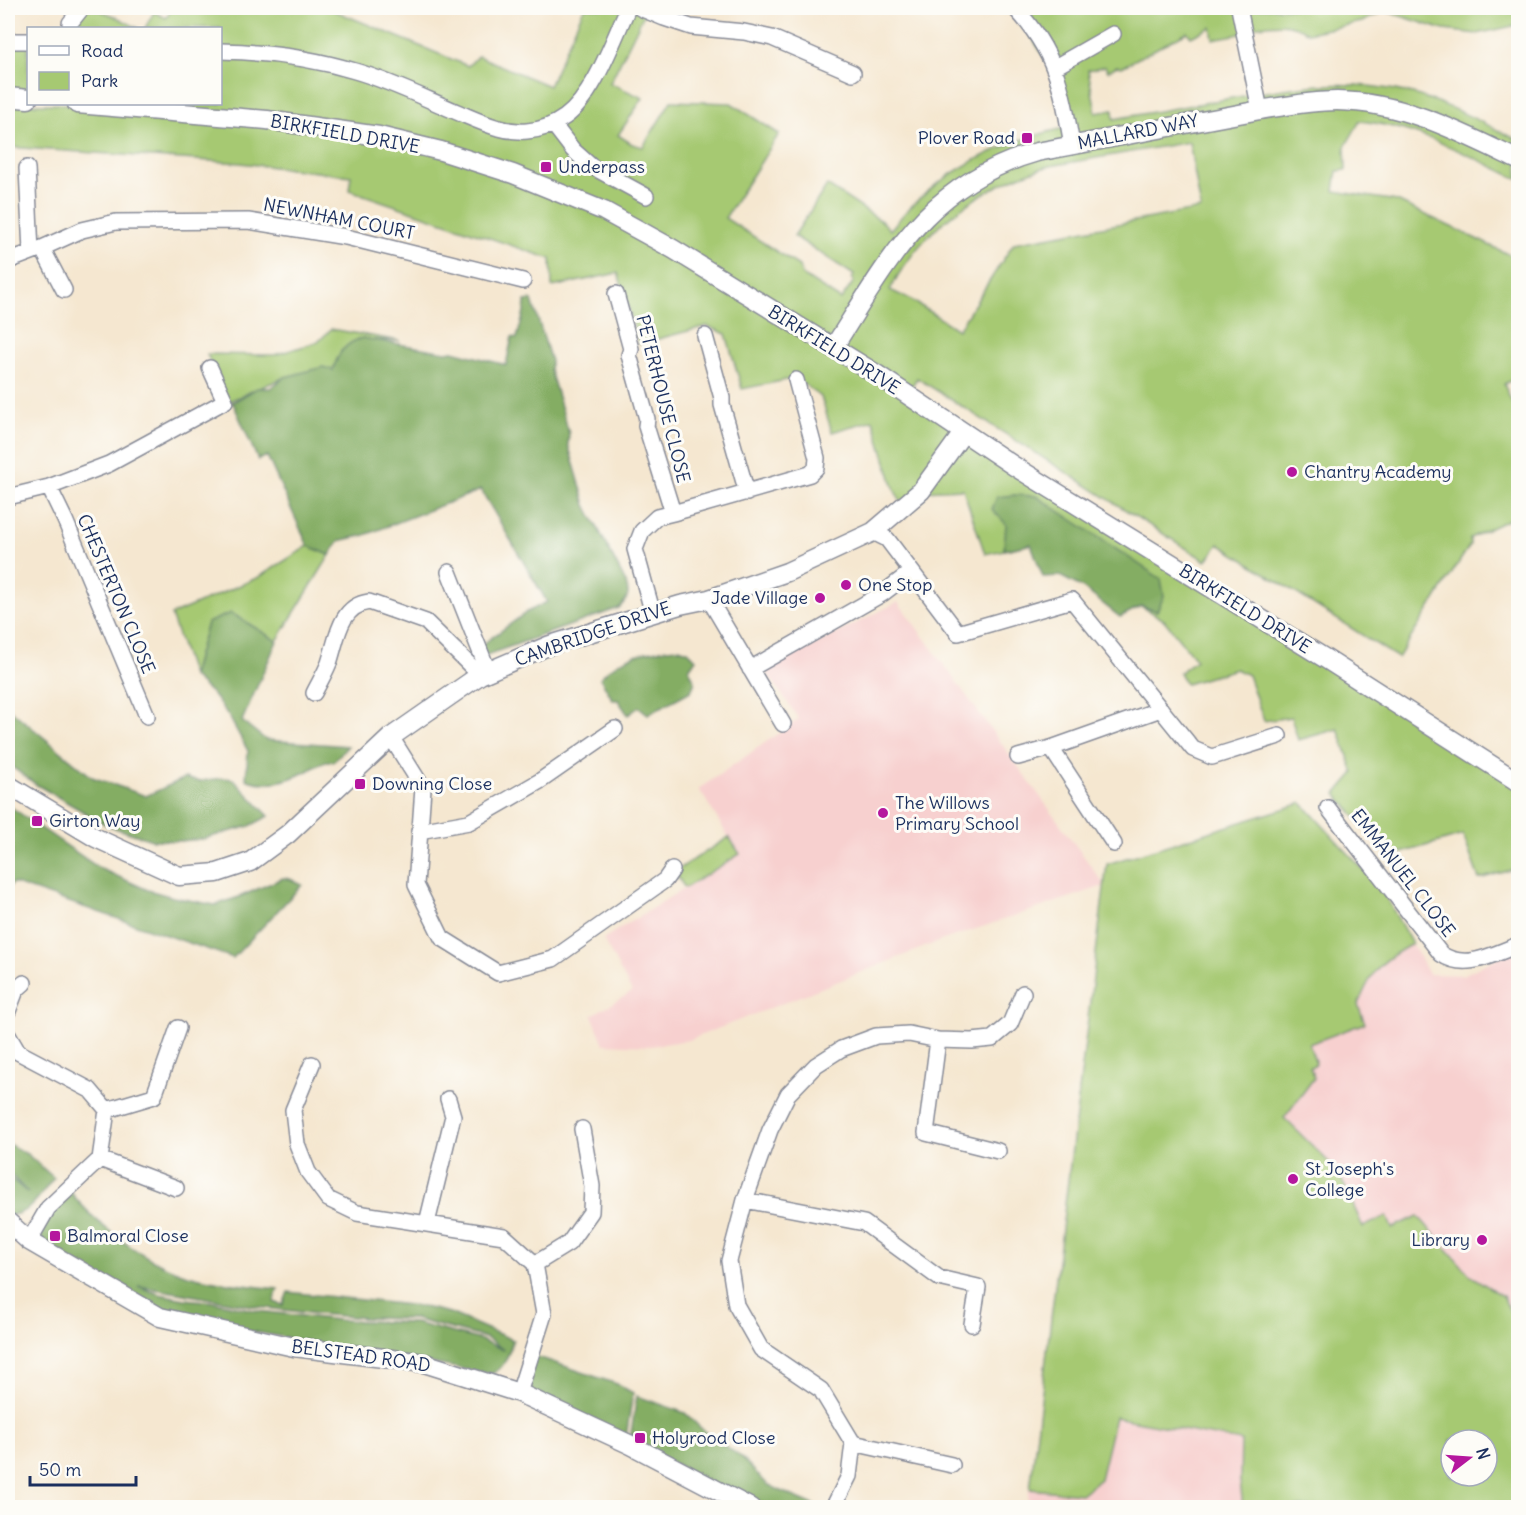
<svg xmlns="http://www.w3.org/2000/svg" width="1526" height="1515" font-family="Delius,sans-serif">
<style>
.built{fill:#f7d0cf;fill-rule:evenodd}
.green{fill:#a6c972;stroke:#607c68;stroke-width:1.5;fill-rule:evenodd}
.forest{fill:#84ad64;stroke:#506e61;stroke-width:1.5;fill-rule:evenodd}
.lines{fill:none;stroke-linecap:round;stroke-linejoin:round}
.minor-casing{stroke:#888b97;stroke-width:18}
.tertiary-casing{stroke:#888b97;stroke-width:21}
.minor{stroke:#fff;stroke-width:15}
.tertiary{stroke:#fff;stroke-width:18}
.poi-dot{fill:#b5179e;stroke:#fdfcf7;stroke-width:2}
.labels{text-anchor:middle;stroke-width:6;stroke-linejoin:round;paint-order:stroke}
.street-label{font-size:18px;fill:#1b2f5e;stroke:#fdfcf7}
.poi-label{font-size:18px;fill:#1b2f5e;stroke:#fdfcf7;text-anchor:start}
</style>
<rect width="100%" height="100%" fill="#fdfcf7"/>
<filter id="ink" filterUnits="userSpaceOnUse"><feTurbulence type="fractalNoise" baseFrequency=".0167" numOctaves="2"/><feDisplacementMap in="SourceGraphic" scale="12" xChannelSelector="R" yChannelSelector="G"/><feConvolveMatrix kernelMatrix="1 2 1 2 8 2 1 2 1" color-interpolation-filters="sRGB"/></filter>
<filter id="wash" filterUnits="userSpaceOnUse"><feTurbulence type="fractalNoise" baseFrequency=".008" numOctaves="4" result="noise"/><feDisplacementMap in="SourceGraphic" scale="24" xChannelSelector="R" yChannelSelector="G"/><feGaussianBlur stdDeviation="1.35" result="paint"/><feColorMatrix in="noise" values="0 0 0 0 0 0 0 0 0 0 0 0 0 0 0 0 0 1.4 0 .05"/><feComposite in="paint" operator="in"/></filter>
<g filter="url(#wash)">
<rect width="100%" height="100%" fill="#f5e7d0"/>
<path class="built" d="M898,602L1104,884L1107,864L1302,803L1382,890L1429,974L1463,975L1518,948V1507H1027L1104,886L940,941L689,1040L651,1046L604,1044L592,1015L632,992L603,939L739,854L699,789L799,719L765,670ZM1451,1440H1487V1476H1451Z"/>
<path class="green" d="M82,8C102,8 120,19 138,28H62L70,23Z
M172,8H328L468,66L478,56L549,86L584,8H640L646,10L610,83L643,98L618,135L632,144L643,147L671,101L731,103L779,134L725,218L799,266L802,275L841,300L854,281L852,279L854,275L794,236L827,185L883,222L890,230C935,173 998,142 1069,127L1061,87L1015,8H1518V25L1477,34L1444,30L1385,11L1362,22L1308,33C1287,19 1268,25 1245,28L1246,33L1213,39L1211,27L1191,37L1187,32L1122,67L1117,66L1108,71L1105,66L1088,70L1096,113L1113,110L1114,119C1153,112 1193,105 1232,98C1296,86 1344,77 1409,93C1447,103 1483,123 1518,140V179C1468,155 1417,127 1360,121L1345,147L1346,170L1337,171L1334,191L1397,201L1512,256L1518,245V377L1504,384L1518,417V515L1470,538V545L1398,658L1219,544L1206,561L917,378L906,395L1518,782V868L1479,879L1463,835L1391,856L1386,839L1377,842L1336,794L1354,773L1338,729L1298,740L1291,717L1264,721L1248,675L1236,669L1186,684L1179,673L1196,660L1164,620L1038,543L985,554L963,489L921,491L903,506L895,491L873,420L832,432L821,397L796,378L742,389L726,334L707,326L639,344L618,273L552,287L551,259L349,190L351,176L240,163L8,147V41H28V104H220V28H145L154,12L166,18ZM1189,142L1201,209L1014,243L958,330L913,301L890,290C920,229 985,183 1050,166Z
M331,329L400,341L357,339L341,351L333,370L285,377L227,402L207,354L274,355L318,342Z
M308,546L330,555L277,641L231,613L207,623L192,676L171,615L259,577Z
M1302,803L1382,890L1412,944C1379,962 1372,970 1358,1005L1365,1023L1309,1044L1316,1064L1310,1067L1314,1078L1284,1118L1338,1171L1363,1227L1387,1216L1392,1228L1418,1216L1471,1276L1503,1296L1511,1314L1518,1321V1507H1243L1240,1481L1241,1441L1115,1417L1100,1479L1081,1494L1030,1489L1107,864ZM1451,1440H1487V1476H1451Z
M729,837L740,854L685,888L674,872Z"/>
<path class="forest" d="M532,300L551,361L550,370L569,433L568,444L586,505L626,583C630,595 628,599 619,608L478,658L476,649L527,612L547,602L481,490L365,535L339,541L330,555L308,546L267,456L258,460L233,403L228,405L257,388H270L285,377L323,367L333,370C338,353 345,343 362,338L446,352L453,351L506,365L512,337L517,338C520,325 525,315 525,301Z
M1014,495L1036,496L1161,579L1164,596L1157,611L1141,606L1120,617L1083,588L1060,576L1043,577L1031,544L1004,550L1006,524L992,509L997,497Z
M231,613L277,641L242,721L266,740L348,746L334,761C321,761 315,768 303,773C288,781 263,787 246,779L248,751L228,715L212,694L192,676L207,623Z
M679,648L688,651L696,659L689,669L695,682L691,691L648,714L639,707L628,715L618,700H613L600,678C622,654 648,650 679,648Z
M8,708L92,777L146,796L185,778C202,786 217,775 233,779L269,816L250,826L203,839L180,841L152,840L108,826L37,785L8,764Z
M8,805L99,868L148,890L173,897L215,905L239,897L283,878L290,879L302,885L233,958L13,883L8,888Z
M8,1144L27,1154L54,1178C41,1193 30,1216 8,1215V1176L28,1193L8,1172Z
M68,1189C97,1226 138,1257 182,1273C212,1283 246,1285 278,1289L274,1302L283,1305L288,1292L419,1306L450,1313L513,1340C508,1354 506,1368 491,1374L131,1310L83,1282L43,1250L40,1232ZM138,1286L258,1307L318,1314L365,1318L414,1319L486,1338L504,1350L481,1340L415,1323L338,1320L258,1311L215,1302L185,1299L159,1294Z
M529,1354L617,1384L633,1393L626,1437L535,1397L525,1385Z
M637,1396L685,1413L705,1432L741,1457L767,1484L783,1492L814,1505L813,1508L751,1507L630,1439Z"/>
</g>
<g filter="url(#ink)">
<g class="lines">
<defs>
<path id="minor" d="M640,8L664,18L691,27L744,32L772,38L853,73
M1015,8C1056,52 1062,88 1072,145
M1239,8L1260,110
M70,23L82,8
M8,41H28
M220,51C266,52 312,58 355,71C390,81 424,98 457,112C479,121 502,133 527,131C540,130 554,125 565,117C594,96 613,40 628,8
M1055,67L1113,34
M553,124L573,150L591,166L646,196
M27,168L31,252
M42,248L64,290
M8,261L42,248L82,230L116,222L248,221L346,237L523,281
M616,294L631,349L629,355L647,419L646,426L673,513L657,517L642,531L635,549L653,614
M705,336L722,398V405L747,493
M49,487L65,520L147,716
M8,497L49,487L109,464L225,401L210,368
M673,513L810,474L816,468L817,458L796,380
M873,532L887,539L958,633L1072,600L1193,749L1212,757L1279,736
M449,572L488,671
M709,599L783,724
M750,669L882,594L911,572
M314,693C319,683 325,673 329,663C337,640 339,606 369,602L426,622L480,675
M391,737L423,788L416,885L442,938L498,973L553,959L665,880L672,870
M1018,757L1051,748
M1328,808L1441,954C1466,971 1493,954 1518,945
M419,831L469,822L540,781L615,729
M1114,844L1051,748L1161,709
M8,1011L16,990L24,983
M8,1035L18,1052L90,1090L107,1110
M938,1040L926,1133L998,1151
M312,1064L293,1110L297,1144L308,1172L328,1199L357,1213L504,1236L535,1264L544,1314L519,1393
M100,1159L176,1188
M745,1200L864,1223L939,1278L978,1287L972,1324
M427,1223L453,1116L448,1099
M29,1241L48,1208L100,1159L107,1110L154,1096L178,1028
M535,1264L569,1243L591,1212L592,1186L582,1129
M853,1443L952,1465
M833,1508L849,1476L853,1443L821,1390L761,1349L736,1305L729,1261L745,1200L770,1130L788,1094L816,1065L841,1049L876,1036L909,1034L938,1040L972,1041L992,1039L1010,1024L1023,993"/>
<path id="tertiary" d="M8,97L28,99
M77,104L267,120L379,136L441,151L513,174L604,211L673,249L878,375L1014,466L1326,659L1518,782
M833,348C890,259 927,183 1037,152L1260,110C1285,106 1311,101 1337,101C1403,102 1460,132 1518,160
M8,785L96,838L179,876L217,873L250,862L288,834L391,737L480,675L550,645L680,605L709,599L787,572L873,532L921,491L963,433
M8,1222L29,1241L160,1317L294,1347L424,1363L519,1393L631,1445L751,1508"/>
</defs>
<use href="#minor" class="minor-casing"/>
<use href="#tertiary" class="tertiary-casing"/>
<use href="#minor" class="minor"/>
<use href="#tertiary" class="tertiary"/>
</g>
</g>
<g class="poi-dot">
<rect x="1021" y="132" width="12" height="12" rx="3"/>
<rect x="540" y="161" width="12" height="12" rx="3"/>
<circle cx="1292" cy="472" r="6"/>
<circle cx="846" cy="585" r="6"/>
<circle cx="820" cy="598" r="6"/>
<rect x="354" y="778" width="12" height="12" rx="3"/>
<circle cx="883" cy="813" r="6"/>
<rect x="31" y="815" width="12" height="12" rx="3"/>
<circle cx="1293" cy="1179" r="6"/>
<rect x="49" y="1230" width="12" height="12" rx="3"/>
<circle cx="1482" cy="1240" r="6"/>
<rect x="634" y="1432" width="12" height="12" rx="3"/>
</g>
<g class="labels">
<g class="street-label">
<text transform="translate(1138 132) rotate(-11)" y="6">MALLARD WAY</text>
<text transform="translate(345 134) rotate(10)" y="6">BIRKFIELD DRIVE</text>
<text transform="translate(339 219) rotate(11)" y="6">NEWNHAM COURT</text>
<text transform="translate(834 350) rotate(32)" y="6">BIRKFIELD DRIVE</text>
<text transform="translate(663 399) rotate(76)" y="6">PETERHOUSE CLOSE</text>
<text transform="translate(116 594) rotate(67)" y="6">CHESTERTON CLOSE</text>
<text transform="translate(1245 609) rotate(32)" y="6">BIRKFIELD DRIVE</text>
<text transform="translate(593 634) rotate(-19)" y="6">CAMBRIDGE DRIVE</text>
<text transform="translate(1403 873) rotate(52)" y="6">EMMANUEL CLOSE</text>
<text transform="translate(361 1356) rotate(8)" y="6">BELSTEAD ROAD</text>
</g>
<g class="poi-label">
<text x="1015" y="144" text-anchor="end">Plover Road</text>
<text x="558" y="173">Underpass</text>
<text x="1304" y="478">Chantry Academy</text>
<text x="858" y="591">One Stop</text>
<text x="808" y="604" text-anchor="end">Jade Village</text>
<text x="372" y="790">Downing Close</text>
<text x="895" y="809">The Willows<tspan x="895" dy="21">Primary School</tspan></text>
<text x="49" y="827">Girton Way</text>
<text x="1305" y="1175">St Joseph's<tspan x="1305" dy="21">College</tspan></text>
<text x="67" y="1242">Balmoral Close</text>
<text x="1470" y="1246" text-anchor="end">Library</text>
<text x="652" y="1444">Holyrood Close</text>
</g>
</g>
<rect width="1526" height="1515" fill="none" stroke="#fdfcf7" stroke-width="30"/>
<rect x="27" y="27" width="195" height="78" fill="#fdfcf7" stroke="#a3aaba" stroke-width="1.5"/>
<rect x="39" y="46" width="30" height="9" fill="#ffffff" stroke="#a3aaba" stroke-width="1.5"/>
<text x="81" y="57" font-size="18" fill="#1b2f5e">Road</text>
<rect x="39" y="72" width="30" height="18" fill="#a6c972" stroke="#a3aaba" stroke-width="1.5"/>
<text x="81" y="87" font-size="18" fill="#1b2f5e">Park</text>
<g transform="translate(1469 1458) rotate(73)"><circle r="28" fill="#fdfcf7" stroke="#a3aaba" stroke-width="1.5"/>
<path d="M0-4.5L10 22L0 15L-10 22Z" fill="#b5179e"/>
<text y="-9" font-size="16" font-weight="bold" text-anchor="middle" fill="#1b2f5e">N</text>
</g>
<path d="M30 1476v9h106v-9" fill="none" stroke="#1b2f5e" stroke-width="3"/>
<text x="39" y="1476" font-size="18" fill="#1b2f5e" stroke="#fdfcf7" stroke-width="4.5" paint-order="stroke">50 m</text>
</svg>
